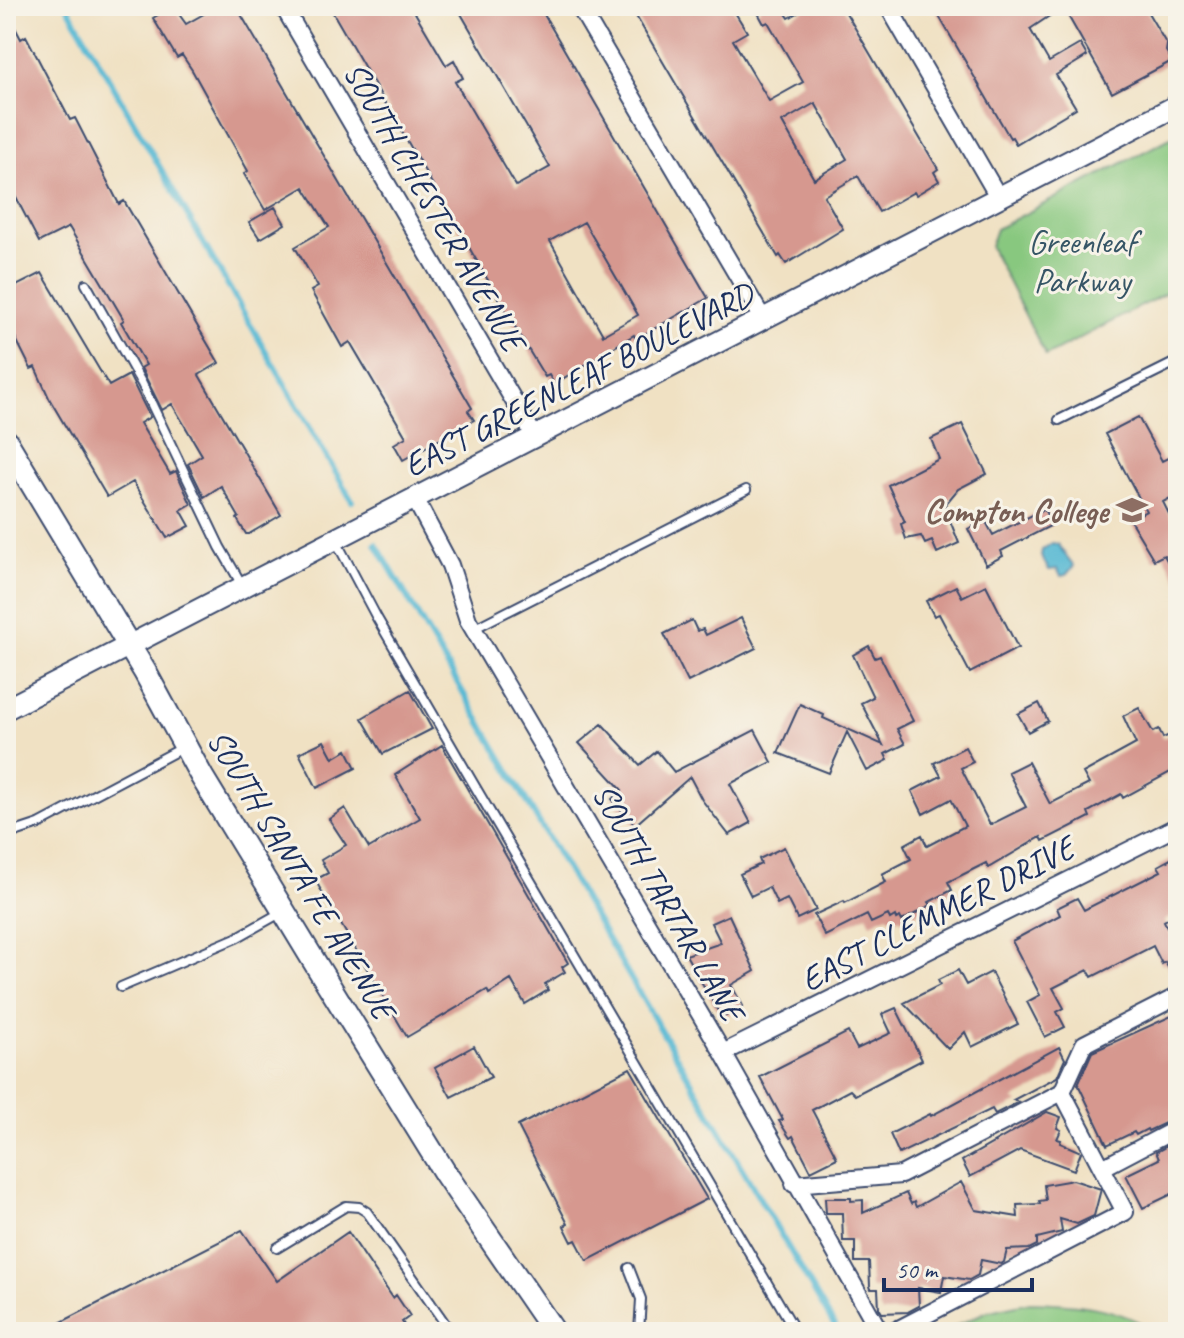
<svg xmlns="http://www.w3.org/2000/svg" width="1184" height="1338" font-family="Caveat,sans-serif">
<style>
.green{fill:#88c87f;stroke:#527c6e;stroke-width:2}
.water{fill:#54b8d3;stroke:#387498;stroke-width:2}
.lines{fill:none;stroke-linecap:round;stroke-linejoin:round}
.stream{stroke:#54b8d3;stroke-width:6}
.building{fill:#d6988f;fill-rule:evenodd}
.service-casing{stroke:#3b4a6d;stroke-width:12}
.minor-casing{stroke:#3b4a6d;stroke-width:20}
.tertiary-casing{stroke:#3b4a6d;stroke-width:24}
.secondary-casing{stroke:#3b4a6d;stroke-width:26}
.service{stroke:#fff;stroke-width:8}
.minor{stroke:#fff;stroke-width:16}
.tertiary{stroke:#fff;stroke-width:20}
.secondary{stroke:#fff;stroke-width:22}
.labels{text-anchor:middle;stroke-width:6;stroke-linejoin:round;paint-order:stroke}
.street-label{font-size:34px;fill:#1b2f5e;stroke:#f7f3e8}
.park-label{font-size:34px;fill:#365566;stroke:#f7f3e8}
.education-label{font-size:34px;font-weight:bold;fill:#785e54;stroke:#f7f3e8;text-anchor:end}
</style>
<rect width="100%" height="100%" fill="#f7f3e8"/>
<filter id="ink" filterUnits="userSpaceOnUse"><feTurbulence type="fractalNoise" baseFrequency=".0125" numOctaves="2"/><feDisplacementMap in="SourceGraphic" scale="16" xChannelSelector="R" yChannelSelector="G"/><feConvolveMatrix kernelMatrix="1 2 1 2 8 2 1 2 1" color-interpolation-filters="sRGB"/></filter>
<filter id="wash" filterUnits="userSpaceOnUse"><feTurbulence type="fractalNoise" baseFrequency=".006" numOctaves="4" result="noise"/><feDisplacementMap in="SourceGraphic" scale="32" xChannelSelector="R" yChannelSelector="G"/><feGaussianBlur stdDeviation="1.8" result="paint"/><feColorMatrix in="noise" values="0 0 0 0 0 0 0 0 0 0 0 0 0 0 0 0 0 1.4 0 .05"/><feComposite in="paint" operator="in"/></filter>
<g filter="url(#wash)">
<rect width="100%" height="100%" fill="#f0e1c3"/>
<path class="green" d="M1178,134V287L1046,356L990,246L996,229Z
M1030,1302C1072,1303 1120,1306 1155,1332H944L985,1312Z"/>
<path class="water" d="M1052,543L1057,544L1074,566L1066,575L1061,576L1057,569L1049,570L1041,556L1042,550Z"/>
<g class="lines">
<path class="stream" d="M67,6L352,501
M376,544L838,1332"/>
</g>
<g id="blocks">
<path class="building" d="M173,6L186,24L218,6H236L472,408L468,411L474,420L403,460L394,444L406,437L350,342L342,347L311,291L318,287L295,247L329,227L304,187L265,210L244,174L248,171L192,70L182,55L177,58L153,18Z
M329,6H411L446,65L454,60L463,78L455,82L516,186L550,167L460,12L469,6H539L708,298L636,339L634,335L554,384L549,375L545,377L525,344ZM584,222L638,315L603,335L550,241Z
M630,6H731L747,32L733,40L769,101L803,82L768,22L764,24L757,11L760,9L758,6H795L785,12L789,18L810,6H842L938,169L934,172L939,181L916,195L914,192L879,212L858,176L824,196L843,229L786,264L780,255L778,257ZM815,103L847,159L814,179L782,122Z
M933,6H1144L1167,45L1166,51L1172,61L1112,93L1063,7L1030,29L1049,62L1080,44L1087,56L1056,75L1076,108L1016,144L1012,137L1010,138Z
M6,10L21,39L26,36L70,120L75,118L119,204L124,201L219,363L199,375L281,515L249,534H246L237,519L239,517L221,486L204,497L188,464L202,455L172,404L162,410L141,368L146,365L121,322L124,320L69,227L39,242L11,188L6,191Z
M275,207L285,224L260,239L249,222Z
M42,273L109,386L129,375L150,417L140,423L170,474L176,471L191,504L181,510L190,526L167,538L133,482L107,497L50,400L35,367L31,369L6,319V291Z
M1138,417L1162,461L1178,453V494L1163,502L1178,532V581L1164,555L1154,560L1130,520L1146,511L1105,434Z
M962,424L987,474L958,489L944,506L959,543L937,553L932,541L925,544L921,536L906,539L901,524L905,522L888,485L939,459L931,439Z
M1044,509L1052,525L1001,551L1003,556L986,565L968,529L985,520L993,535Z
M986,585L1018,648L970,673L939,614L934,616L926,601L956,586L962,597Z
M741,618L756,648L688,682L664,634L692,620L697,631L703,629L706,635Z
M869,646L875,658L880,656L913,721L897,729L905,744L885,754L888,760L867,771L847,732L829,773L778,753L800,704L824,715L823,718L883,745L861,703L873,697L853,655Z
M410,690L432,729L383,754L362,718Z
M1039,703L1048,721L1028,732L1018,714Z
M1139,708L1153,732L1159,729L1163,738L1172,734L1174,736L1178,734V768L1123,798L1121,794L1088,812L1090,817L1043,841L1041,837L988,868L986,863L948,882L952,890L929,902L931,905L902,921L900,917L896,919L895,916L890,919L888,915L871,923L867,915L825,936L814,915L844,901L845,903L886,882L882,874L911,859L904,845L922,835L927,846L965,826L951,799L923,814L912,791L941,776L934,763L965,747L973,762L961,768L990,825L1026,807L1008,772L1028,762L1050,804L1089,784L1083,773L1136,744L1123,716Z
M602,724L640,765L657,751L674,772L755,730L772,762L730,784L751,823L729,835L702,800L690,777L635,825L612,799L622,790L579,743Z
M324,741L333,758L347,750L356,768L317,788L299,753Z
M442,745L568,963L562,967L565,972L545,984L548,990L525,1004L511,980L489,994L487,990L407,1037L315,880L328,873L321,860L346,845L329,819L345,808L369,848L420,818L395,775Z
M784,847L816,910L797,919L787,899L777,904L769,887L751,896L740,874L761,864L759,859Z
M1178,855V913L1164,921L1178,949V985L1165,962L1162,964L1153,946L1092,977L1088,970L1053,988L1064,1008L1057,1012L1065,1027L1045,1037L1027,1002L1040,995L1012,941L1060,915L1057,908L1077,898L1084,910L1161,871L1158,866Z
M729,915L755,971L731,985L743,1006L722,1018L686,955L721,943L711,923Z
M958,970L966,985L991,972L1018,1024L972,1047L965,1032L948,1049L904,1003L940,985L938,980Z
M896,1008L922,1060L855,1095L850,1090L812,1110L837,1158L811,1171L793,1136L790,1138L779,1121L783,1120L760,1077L848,1032L857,1049L891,1033L882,1014Z
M1178,1013V1117L1148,1131L1147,1129L1136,1135L1134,1132L1107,1145L1078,1084L1092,1052Z
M474,1046L491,1077L451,1097L435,1068Z
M1059,1047L1065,1059L1057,1077L1013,1100L1019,1102L995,1114L992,1109L899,1154L890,1134L930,1114L931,1116Z
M630,1068L707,1199L587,1261L576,1240L572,1242L564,1226L568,1224L518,1126Z
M1047,1112L1061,1117L1057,1128L1061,1130L1057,1139L1061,1140L1060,1143L1081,1152L1074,1170L1020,1150L970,1177L962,1161Z
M1178,1140V1191L1143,1208L1126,1175L1159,1159L1156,1152Z
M1073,1180L1101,1189L1094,1216L1077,1224L1060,1219L1062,1232L1037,1238V1245L1029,1249L1007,1250L1004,1262L1001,1264L981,1260L978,1275L969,1280L944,1276L941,1292L918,1288L919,1306L908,1312L882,1313L879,1308L878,1289H871L870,1286L869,1262H855V1241H843L842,1213H826L825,1198H851V1201L863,1200V1213L906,1193L911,1204L914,1202L916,1207L961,1182L976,1210L1018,1217L1017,1205L1040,1204L1039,1201L1046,1200L1044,1185Z
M242,1230L277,1281L348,1232L393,1298L396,1295L410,1316L402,1322L409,1332H42Z"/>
</g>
</g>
<g filter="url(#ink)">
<use href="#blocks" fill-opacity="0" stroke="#3b4a6d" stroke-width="2"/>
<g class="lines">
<defs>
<path id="service" d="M86,284L142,384L220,547L242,585
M1059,420L1178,361
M336,541L377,618L473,783L796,1332
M473,629L746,490
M6,835L39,824L184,747
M121,987L236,938L282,912
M277,1248L346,1206L359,1207L367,1212L451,1332
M629,1268L641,1299L639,1332"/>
<path id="minor" d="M283,6L535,437
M579,6L763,319
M888,6L999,198
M415,499L450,565L468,620L723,1053L880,1332
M723,1053L1178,826
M1062,1092L1084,1044L1178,996
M1102,1168L1178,1128
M794,1184L901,1175L1062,1092L1125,1212L893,1332"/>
<path id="tertiary" d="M6,709L1178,105"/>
<path id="secondary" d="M6,441L145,672L202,777L320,971L445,1173L554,1332"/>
</defs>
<use href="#service" class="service-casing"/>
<use href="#minor" class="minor-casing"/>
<use href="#tertiary" class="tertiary-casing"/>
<use href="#secondary" class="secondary-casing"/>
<use href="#service" class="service"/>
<use href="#minor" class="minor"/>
<use href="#tertiary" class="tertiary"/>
<use href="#secondary" class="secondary"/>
</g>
</g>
<defs>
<symbol id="university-bare" viewBox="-9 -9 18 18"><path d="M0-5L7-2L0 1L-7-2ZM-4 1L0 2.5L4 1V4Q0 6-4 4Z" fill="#8d6e63" stroke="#f7f3e8" stroke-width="2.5" paint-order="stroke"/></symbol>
</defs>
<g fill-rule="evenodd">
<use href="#university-bare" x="1110" y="488" width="44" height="44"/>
</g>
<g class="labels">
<g class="street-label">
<text transform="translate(435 206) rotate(60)" y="12">SOUTH CHESTER AVENUE</text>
<text transform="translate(578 379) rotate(-27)" y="12">EAST GREENLEAF BOULEVARD</text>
<text transform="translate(302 874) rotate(59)" y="12">SOUTH SANTA FE AVENUE</text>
<text transform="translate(669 902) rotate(60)" y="12">SOUTH TARTAR LANE</text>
<text transform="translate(937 913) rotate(-27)" y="12">EAST CLEMMER DRIVE</text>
</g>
<g class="park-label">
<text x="1082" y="253">Greenleaf<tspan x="1082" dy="39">Parkway</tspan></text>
</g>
<g class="education-label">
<text x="1108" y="522">Compton College</text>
</g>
</g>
<rect width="1184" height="1338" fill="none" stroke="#f7f3e8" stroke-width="32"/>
<path d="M884 1278v12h148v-12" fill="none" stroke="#1b2f5e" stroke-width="4"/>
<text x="896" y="1278" font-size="24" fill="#1b2f5e" stroke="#f7f3e8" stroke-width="6" paint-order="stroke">50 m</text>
</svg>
